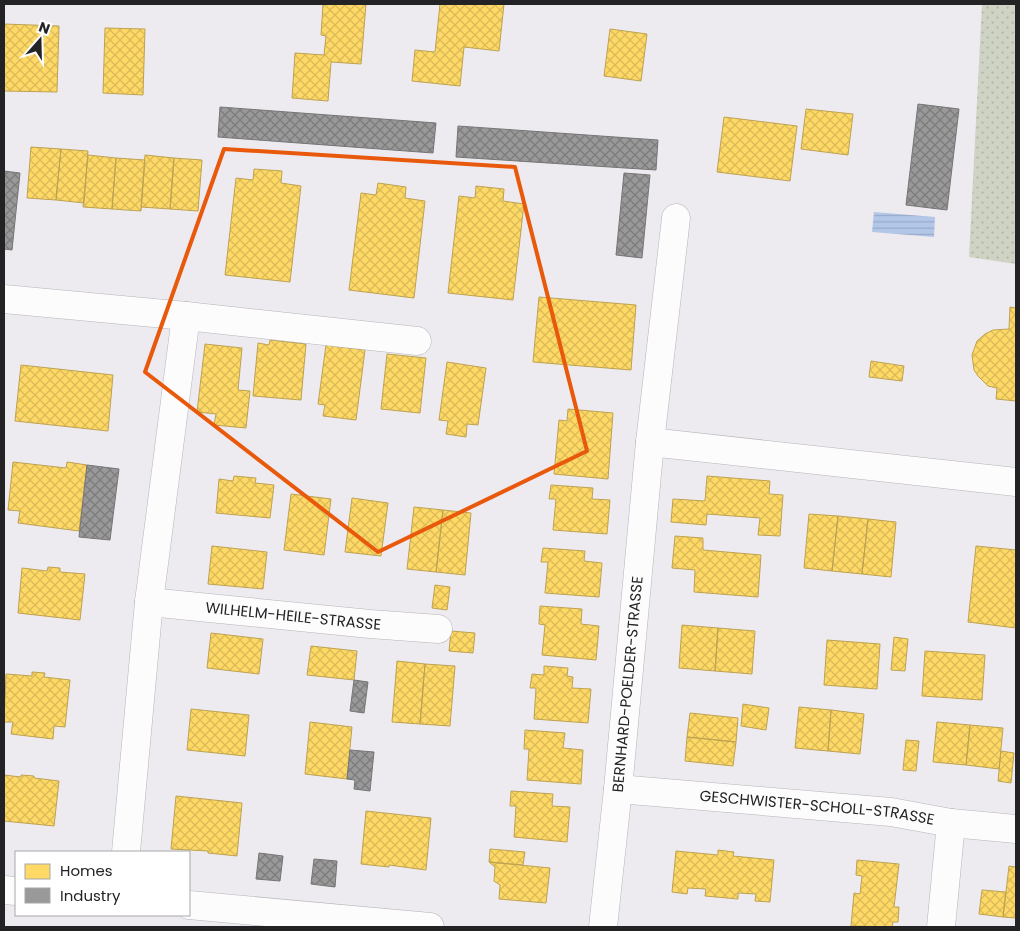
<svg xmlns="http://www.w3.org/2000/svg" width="1020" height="931" font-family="Poppins,sans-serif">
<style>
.grass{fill:url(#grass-dots)}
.water{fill:url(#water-rules)}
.homes{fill:url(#homes-cross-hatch);stroke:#bda252}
.industry{fill:url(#industry-cross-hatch);stroke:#767576}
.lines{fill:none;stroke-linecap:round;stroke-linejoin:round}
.minor-casing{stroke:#b6b4b7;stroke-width:29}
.minor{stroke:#fcfcfd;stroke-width:28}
.marked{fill:none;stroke:#e8590c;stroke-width:4;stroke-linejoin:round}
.labels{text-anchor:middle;stroke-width:5;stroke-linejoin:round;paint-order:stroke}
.street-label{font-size:15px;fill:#232225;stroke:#fff}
</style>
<defs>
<pattern id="grass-dots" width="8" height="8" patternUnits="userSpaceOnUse" patternTransform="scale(1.25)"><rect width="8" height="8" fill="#ced3c4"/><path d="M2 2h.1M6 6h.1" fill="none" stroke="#b1b5a8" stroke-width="1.8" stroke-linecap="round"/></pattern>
<pattern id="water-rules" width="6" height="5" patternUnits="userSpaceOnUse" patternTransform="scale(1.25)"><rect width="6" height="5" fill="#b3c7e9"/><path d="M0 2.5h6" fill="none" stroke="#9aabc8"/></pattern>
<pattern id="homes-cross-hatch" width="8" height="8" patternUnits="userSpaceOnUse" patternTransform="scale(1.25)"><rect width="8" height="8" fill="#ffd966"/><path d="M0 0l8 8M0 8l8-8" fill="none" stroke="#daba58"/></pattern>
<pattern id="industry-cross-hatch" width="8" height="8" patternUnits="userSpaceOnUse" patternTransform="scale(1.25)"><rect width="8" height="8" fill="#999"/><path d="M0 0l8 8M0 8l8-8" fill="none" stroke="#7c7c7d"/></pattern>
</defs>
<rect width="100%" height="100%" fill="#eeebf0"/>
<path class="grass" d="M982,4H1016V264L969,257Z"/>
<path class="water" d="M874,212L935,217L934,237L872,232Z"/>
<path class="homes" d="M323,4H366L361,64L331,62L328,101L292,98L295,53L324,55L326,36L321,35Z
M440,4H504L499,51L464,47L460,86L412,81L415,50L435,52Z
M4,24L59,26L57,92L4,91Z
M105,28L145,29L143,95L103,93Z
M610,29L647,34L641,81L604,76Z
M806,109L853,114L848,155L801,149Z
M724,117L797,126L790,181L717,172Z
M31,147L61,149L56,200L27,198Z
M61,149L88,151L84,203L56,200Z
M88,155L116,158L112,209L83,207Z
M145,155L174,158L170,209L141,207Z
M116,158L145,160L141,211L112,209Z
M174,158L202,160L198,211L170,209Z
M254,169L282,171L281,183L301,186L290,282L225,275L236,178L253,180Z
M378,183L406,187L405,198L425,201L414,298L349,290L361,193L376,195Z
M476,186L504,189L503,201L524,204L513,300L448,293L459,196L475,198Z
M539,297L636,305L631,370L533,362Z
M1010,307L1016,308V401L996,399L997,388L988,386L978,376L974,370L972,355L977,341L985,334L993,330L1009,329Z
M270,340L306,344L301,400L253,396L258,343L269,345Z
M205,344L242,348L238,390L250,391L246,428L214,425L216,414L197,412Z
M326,345L365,350L356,420L323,416L325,405L318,404Z
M387,354L426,358L420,413L381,409Z
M871,361L904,366L902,381L869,377Z
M447,362L486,368L478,425L467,424L466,437L446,434L448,421L439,420Z
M21,365L113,375L108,431L15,421Z
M568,409L613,413L608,479L554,474L559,420L567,421Z
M13,462L66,468L67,462L87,465L79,531L18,523L20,511L8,510Z
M234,476L256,478L255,483L274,485L270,518L216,513L219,479L233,481Z
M707,476L770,481L769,494L783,495L780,536L758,535L760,518L707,514L706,525L671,522L673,499L705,501Z
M551,485L593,488L592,499L610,500L607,534L553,530L556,499H549Z
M291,494L331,499L324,555L284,550Z
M352,498L388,503L381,556L345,552Z
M414,507L443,510L436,572L407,569Z
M443,510L471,513L465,575L436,572Z
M809,514L838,516L832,571L804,568Z
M838,516L868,519L862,574L832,571Z
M868,519L896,522L891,577L862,574Z
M675,536L703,538V550L761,555L758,597L694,592L695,570L672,568Z
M212,546L267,552L263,589L208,584Z
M976,546L1016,550V628L968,622Z
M543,548L585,551L584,561L602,563L599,597L545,593L548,562H541Z
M48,567L60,568V572L85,574L80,620L18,613L22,568L47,571Z
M435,585L450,587L447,610L432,608Z
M540,606L582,609L581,624L599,626L596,660L542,655L545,625L539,624Z
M682,625L718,628L715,671L679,668Z
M718,628L755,631L752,674L715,671Z
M451,631L475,633L473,653L449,651Z
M211,633L263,639L259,674L207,668Z
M894,637L908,639L905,671L891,670Z
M827,640L880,644L877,689L824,685Z
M311,646L357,651L354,680L307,675Z
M925,651L985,655L982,700L922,696Z
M397,661L425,664L420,724L392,722Z
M425,664L455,666L450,726L420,724Z
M544,666L568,668L567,676L573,677L572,688L591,689L588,723L534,719L536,688H530L532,674L544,675Z
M32,672L45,673L44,677L70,680L65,727L54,726L53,739L11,734L13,722H4L6,674L32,676Z
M743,704L769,708L766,730L741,726Z
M799,707L831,710L828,751L795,748Z
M191,709L249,715L245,756L187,750Z
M831,710L864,714L860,754L828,751Z
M690,713L738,718L736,742L687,737Z
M310,722L352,727L347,779L305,774Z
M937,722L970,725L966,765L933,762Z
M970,725L1003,728L999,769L966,765Z
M525,730L565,733L563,748L583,750L581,784L527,780L529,749H524Z
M687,737L736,742L733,766L685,761Z
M906,740L919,741L916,771L903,770Z
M1001,751L1014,753L1011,783L998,781Z
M4,775L21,777V775L34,776V778L59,781L54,826L4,821Z
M511,791L553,794L552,806L570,807L567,842L514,837L516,806H510Z
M176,796L242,803L237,856L208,853V851L171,849Z
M366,811L431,818L426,870L389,865V867L361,864Z
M490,849L525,852L523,865L489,862Z
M718,850L734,852L733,856L774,860L770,902L755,901L756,894L738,893V899L705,896L706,889L688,888L687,894L672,892L676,851L718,855Z
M857,860L899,864L894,907H899L898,922H893L892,927L851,926L854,893L860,894L862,876L856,875Z
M489,862L550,868L546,903L499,899L500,885L494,881L495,867Z
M1009,866L1016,867V918L1003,917Z
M982,890L1006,892L1003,917L979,914Z"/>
<path class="industry" d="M918,104L959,109L947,210L906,205Z
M220,107L436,123L433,153L218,137Z
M458,126L658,140L656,170L456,157Z
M4,171L20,173L12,250L4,249Z
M624,173L650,175L642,258L616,255Z
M87,465L119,469L110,540L79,537Z
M354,680L368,682L364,713L350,711Z
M350,750L374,752L370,791L354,789L355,780L347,779Z
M259,853L283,856L280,881L256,879Z
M314,859L337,861L335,887L311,884Z"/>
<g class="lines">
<defs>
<g id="minor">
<path d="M4,299L186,316L149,602L126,852"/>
<path d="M186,316L417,341"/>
<path d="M650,442L1016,482"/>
<path id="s1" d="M149,602L370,624L438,629"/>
<path id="s2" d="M618,789L891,812L951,823L1016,829"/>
<path d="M4,890L16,891"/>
<path d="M189,905L430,927"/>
<path id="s3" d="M603,927L618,789L650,442L676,218"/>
<path d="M941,927L951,823"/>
</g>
</defs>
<use href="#minor" class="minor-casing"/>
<use href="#minor" class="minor"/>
</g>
<path class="marked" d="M224,149L515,167L587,451L378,552L145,372Z"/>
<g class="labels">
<g class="street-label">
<text dy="5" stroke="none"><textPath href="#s1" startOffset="145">WILHELM-HEILE-STRASSE</textPath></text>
<text dy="5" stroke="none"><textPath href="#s3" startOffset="244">BERNHARD-POELDER-STRASSE</textPath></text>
<text dy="5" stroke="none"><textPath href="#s2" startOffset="200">GESCHWISTER-SCHOLL-STRASSE</textPath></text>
</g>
</g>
<rect width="1020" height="931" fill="none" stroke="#232225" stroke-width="10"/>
<rect x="15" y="851" width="175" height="65" fill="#ffffff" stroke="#a7a7a8"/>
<rect x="25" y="864" width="25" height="15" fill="#ffd966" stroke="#a7a7a8"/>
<text x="60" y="876" font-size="15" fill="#232225">Homes</text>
<rect x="25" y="888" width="25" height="15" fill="#999999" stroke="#a7a7a8"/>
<text x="60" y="901" font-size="15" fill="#232225">Industry</text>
<g transform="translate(40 40) rotate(20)" stroke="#ffffff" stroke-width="4" paint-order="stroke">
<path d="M0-4L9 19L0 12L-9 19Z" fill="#232225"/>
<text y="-8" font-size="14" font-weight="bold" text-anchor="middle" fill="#232225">N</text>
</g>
</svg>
